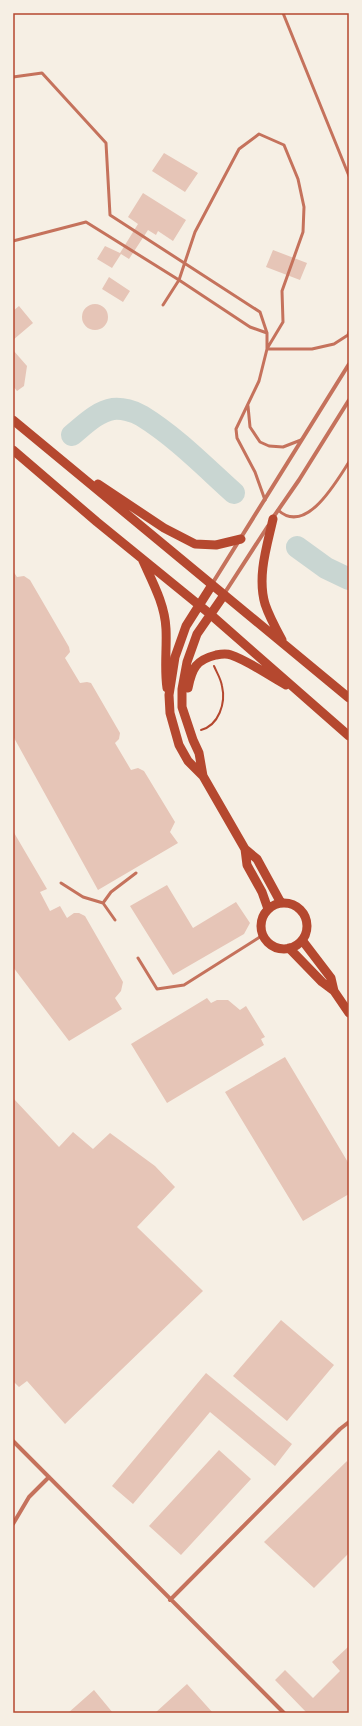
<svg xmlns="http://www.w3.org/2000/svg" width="362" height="1726" font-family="Quicksand,sans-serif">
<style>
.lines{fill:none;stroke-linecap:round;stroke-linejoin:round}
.river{stroke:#c9d6d2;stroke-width:22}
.building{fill:#e6c5b7}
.path{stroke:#b5482f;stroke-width:2}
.service{stroke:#c5725c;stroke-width:3}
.minor{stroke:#c5725c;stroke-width:4}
.primary{stroke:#b5482f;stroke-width:9}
.neatline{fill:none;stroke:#b5482f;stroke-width:1.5}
</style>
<rect width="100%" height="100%" fill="#f6efe4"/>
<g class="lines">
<path class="river" d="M72,435C83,426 98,411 113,409C122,408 134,411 142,416C176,437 205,467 234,493
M297,547L326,568L349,579"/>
</g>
<path class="building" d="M164,153L198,173L185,192L152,171Z
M143,193L186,220L173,241L158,231L156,235L148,230L129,259L121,254L112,268L97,259L105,246L120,253L138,224L128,217Z
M273,250L307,263L300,280L266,267Z
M109,277L130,291L123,302L102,289Z
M82 317a13 13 0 1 1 26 0a13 13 0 1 1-26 0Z
M19,306L33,323L13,340V311Z
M13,350L27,366L24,386L17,391L13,386Z
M13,571L17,577L24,576L30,580L69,647L70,652L65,658L80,683L87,682L91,683L120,733L119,739L115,743L131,770L138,768L144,771L175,822L170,832L178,843L98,890L13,736Z
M13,831L47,889L40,892L50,911L60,906L67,918L74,913H79L85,916L123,982L121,991L115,998L122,1009L69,1041L13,967Z
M167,885L193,928L236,902L250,923L244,934L173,975L130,906Z
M207,998L211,1003L217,1000H228L240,1010L246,1006L265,1037L261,1039L264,1045L167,1103L131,1044Z
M285,1057L349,1164V1194L303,1221L225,1092Z
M13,1098L59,1147L73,1132L93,1149L110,1133L155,1166L175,1187L137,1227L203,1291L65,1424L27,1381L19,1387L13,1381Z
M281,1320L334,1365L287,1421L233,1376Z
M206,1373L292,1444L275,1466L210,1412L133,1504L112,1486Z
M219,1450L251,1479L181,1555L149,1526Z
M347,1461L349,1465V1553L314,1588L264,1542Z
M349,1646V1713H307L275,1680L285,1670L313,1698L340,1671L332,1662Z
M187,1684L213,1713H155Z
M94,1690L113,1713H68Z"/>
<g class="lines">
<path class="path" d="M201,730C219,725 226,703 222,686C221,679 217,673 214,666"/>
<path class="service" d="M283,13L349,176
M13,77L42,73L106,143L110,215L260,312L267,333V349L259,381L236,429L237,438L255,472L265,500
M13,241L86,222L179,280L250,327L267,333
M163,305L179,280L195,232L239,149L259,134L284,145L298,179L304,207L303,232L282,291L283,322L268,347
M267,349H312L334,344L348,335L349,332
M248,406L250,427L260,442L269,446L283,447L301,440
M278,510C306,536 336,482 349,462
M61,883L83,897L103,903L115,920
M103,903L111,892L136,873
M138,958L157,989L184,985L263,935"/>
<path class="minor" d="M272,519L299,480L349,400
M212,584L349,364
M224,594L268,526
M13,1441L284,1713
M13,1524L29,1497L49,1477
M170,1600L340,1429L349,1422"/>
<path class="primary" d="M13,420L349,698
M13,450L97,522L210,614L349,736
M98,484L164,528L195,544L216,545L241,539
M273,519C267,546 257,576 265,604C269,616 276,629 282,640
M143,561C153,583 165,605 166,629C167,649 164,668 167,688
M212,585L186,626L175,657L169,695L170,713L179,745L188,761L203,776L245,849L257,859L281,903
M188,688C192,668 196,660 216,655C221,654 226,653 231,655C249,661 269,676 286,685
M203,776L199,753L193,740L182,707V689L187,662L197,634L224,595
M245,849L247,865L262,892L268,909
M261 926a23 23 0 1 1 46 0a23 23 0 1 1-46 0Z
M302,940L331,978L334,991L349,1013
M289,948L322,982L334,991"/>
</g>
<rect width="362" height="1726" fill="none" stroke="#f6efe4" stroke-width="28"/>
<rect x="14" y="14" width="334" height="1698" class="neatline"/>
</svg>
